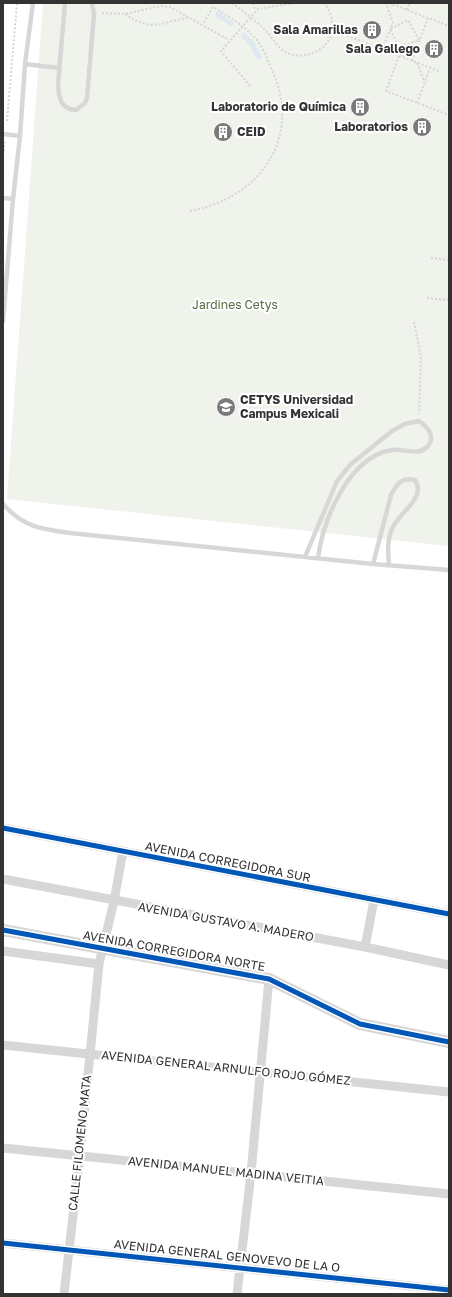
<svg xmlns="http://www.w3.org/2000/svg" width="452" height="1297" font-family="'Golos Text',sans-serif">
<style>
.green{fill:#eff3ec}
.water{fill:#dde8f0}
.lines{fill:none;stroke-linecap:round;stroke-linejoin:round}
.path{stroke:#d5d5d5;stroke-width:2;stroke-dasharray:2 2;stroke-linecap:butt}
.service{stroke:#d7d7d7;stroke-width:4.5}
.minor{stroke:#d7d7d7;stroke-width:9}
.tertiary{stroke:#d7d7d7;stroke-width:12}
.cycleway-casing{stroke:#fff;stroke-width:8}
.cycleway{stroke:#0057b8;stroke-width:5}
.labels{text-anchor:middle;stroke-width:4;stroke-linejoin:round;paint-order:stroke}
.poi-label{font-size:12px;font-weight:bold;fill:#333;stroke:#fff;text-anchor:end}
.park-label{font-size:12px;fill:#546b43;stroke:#fff}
.street-label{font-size:12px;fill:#333;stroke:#fff}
</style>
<rect width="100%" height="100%" fill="#fff"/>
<path class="green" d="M43,3H449V546L7,499Z"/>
<path class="water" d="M217,11L234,23L231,26L215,16Z
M244,32L254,42L262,58L257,60L250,46L240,35Z"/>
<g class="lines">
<path class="path" d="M232,3C244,12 256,21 266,31C273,38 279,51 290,54C305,59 326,51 331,35C334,24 332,12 324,3
M253,3L255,11
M389,3L449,26
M407,10L410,3
M102,13L125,14L161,6L170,7L229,40
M125,14C151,32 159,23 187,18
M332,30L439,71
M382,49L393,23L386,3
M389,51L419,40L408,20L390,29L403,56
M399,56L386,91L449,115
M412,61L428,18
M417,63L424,81
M250,86L221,51L258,9L295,3
M417,103L430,68
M7,121L17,3
M3,155L5,142
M190,211C260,198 303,138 272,70C267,59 263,46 255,38C243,25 228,16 213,7L203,24
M431,258L449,260
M427,298L449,300
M414,322L421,357L419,414"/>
<path class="service" d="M65,3L58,84C59,98 60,109 76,110L85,103L87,98L94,14L92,3
M25,64L59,68
M3,134L20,136
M3,198L13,199
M3,321L13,199L20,136L25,64L33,3
M3,504C23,527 41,529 70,533L373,564L449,570
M305,557L337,481L351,464L392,431L405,424L419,421C428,427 437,438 426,448C417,456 402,448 391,450C348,458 323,520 318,558
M373,564L391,495C397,484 401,477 415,480C427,498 399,512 392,529C387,540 388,553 389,566"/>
<path class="minor" d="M3,828L449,914
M3,879L365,947L449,965
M365,947L374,900
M3,951L99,964
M3,1045L449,1092
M3,1148L449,1194
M3,1243L449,1290
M64,1294L80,1155L99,964L114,901L123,851
M237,1294L251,1173L269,979"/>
<path class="tertiary" d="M3,930L269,979L360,1024L449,1042"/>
<defs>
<path id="cycleway" d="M3,828L449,914
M3,930L269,979L360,1024L449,1042
M3,1243L449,1290"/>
</defs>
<use href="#cycleway" class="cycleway-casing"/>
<use href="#cycleway" class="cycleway"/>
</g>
<defs>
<symbol id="building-disc" viewBox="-11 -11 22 22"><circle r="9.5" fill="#7a7a7a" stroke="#fff"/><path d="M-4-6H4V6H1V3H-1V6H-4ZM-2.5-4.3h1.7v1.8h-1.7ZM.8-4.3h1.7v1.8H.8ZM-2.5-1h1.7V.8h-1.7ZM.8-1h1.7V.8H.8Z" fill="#fff"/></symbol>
<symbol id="university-disc" viewBox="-11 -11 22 22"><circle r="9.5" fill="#7a7a7a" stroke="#fff"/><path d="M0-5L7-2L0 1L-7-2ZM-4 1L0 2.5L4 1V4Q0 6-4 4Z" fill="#fff"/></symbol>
</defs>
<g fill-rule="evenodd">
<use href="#building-disc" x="361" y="19" width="22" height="22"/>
<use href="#building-disc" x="423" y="38" width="22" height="22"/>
<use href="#building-disc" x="349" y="96" width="22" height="22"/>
<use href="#building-disc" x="411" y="116" width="22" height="22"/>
<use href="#building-disc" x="212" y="121" width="22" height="22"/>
<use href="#university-disc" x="215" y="396" width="22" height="22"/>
</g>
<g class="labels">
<g class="poi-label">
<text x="358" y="34">Sala Amarillas</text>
<text x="420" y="53">Sala Gallego</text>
<text x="346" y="111">Laboratorio de Química</text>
<text x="408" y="131">Laboratorios</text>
<text x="237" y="136" text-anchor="start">CEID</text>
<text x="240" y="404" text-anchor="start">CETYS Universidad<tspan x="240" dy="14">Campus Mexicali</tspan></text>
</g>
<g class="park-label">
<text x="235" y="309">Jardines Cetys</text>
</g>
<g class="street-label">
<text transform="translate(228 862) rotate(11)" y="4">AVENIDA CORREGIDORA SUR</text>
<text transform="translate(226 922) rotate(10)" y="4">AVENIDA GUSTAVO A. MADERO</text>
<text transform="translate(174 951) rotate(10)" y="4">AVENIDA CORREGIDORA NORTE</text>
<text transform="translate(226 1068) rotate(6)" y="4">AVENIDA GENERAL ARNULFO ROJO GÓMEZ</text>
<text transform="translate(80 1143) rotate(-84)" y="4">CALLE FILOMENO MATA</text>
<text transform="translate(226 1171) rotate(6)" y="4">AVENIDA MANUEL MADINA VEITIA</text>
<text transform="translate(227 1256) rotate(6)" y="4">AVENIDA GENERAL GENOVEVO DE LA O</text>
</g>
</g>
<rect width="452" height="1297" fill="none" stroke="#333333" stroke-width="8"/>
</svg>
